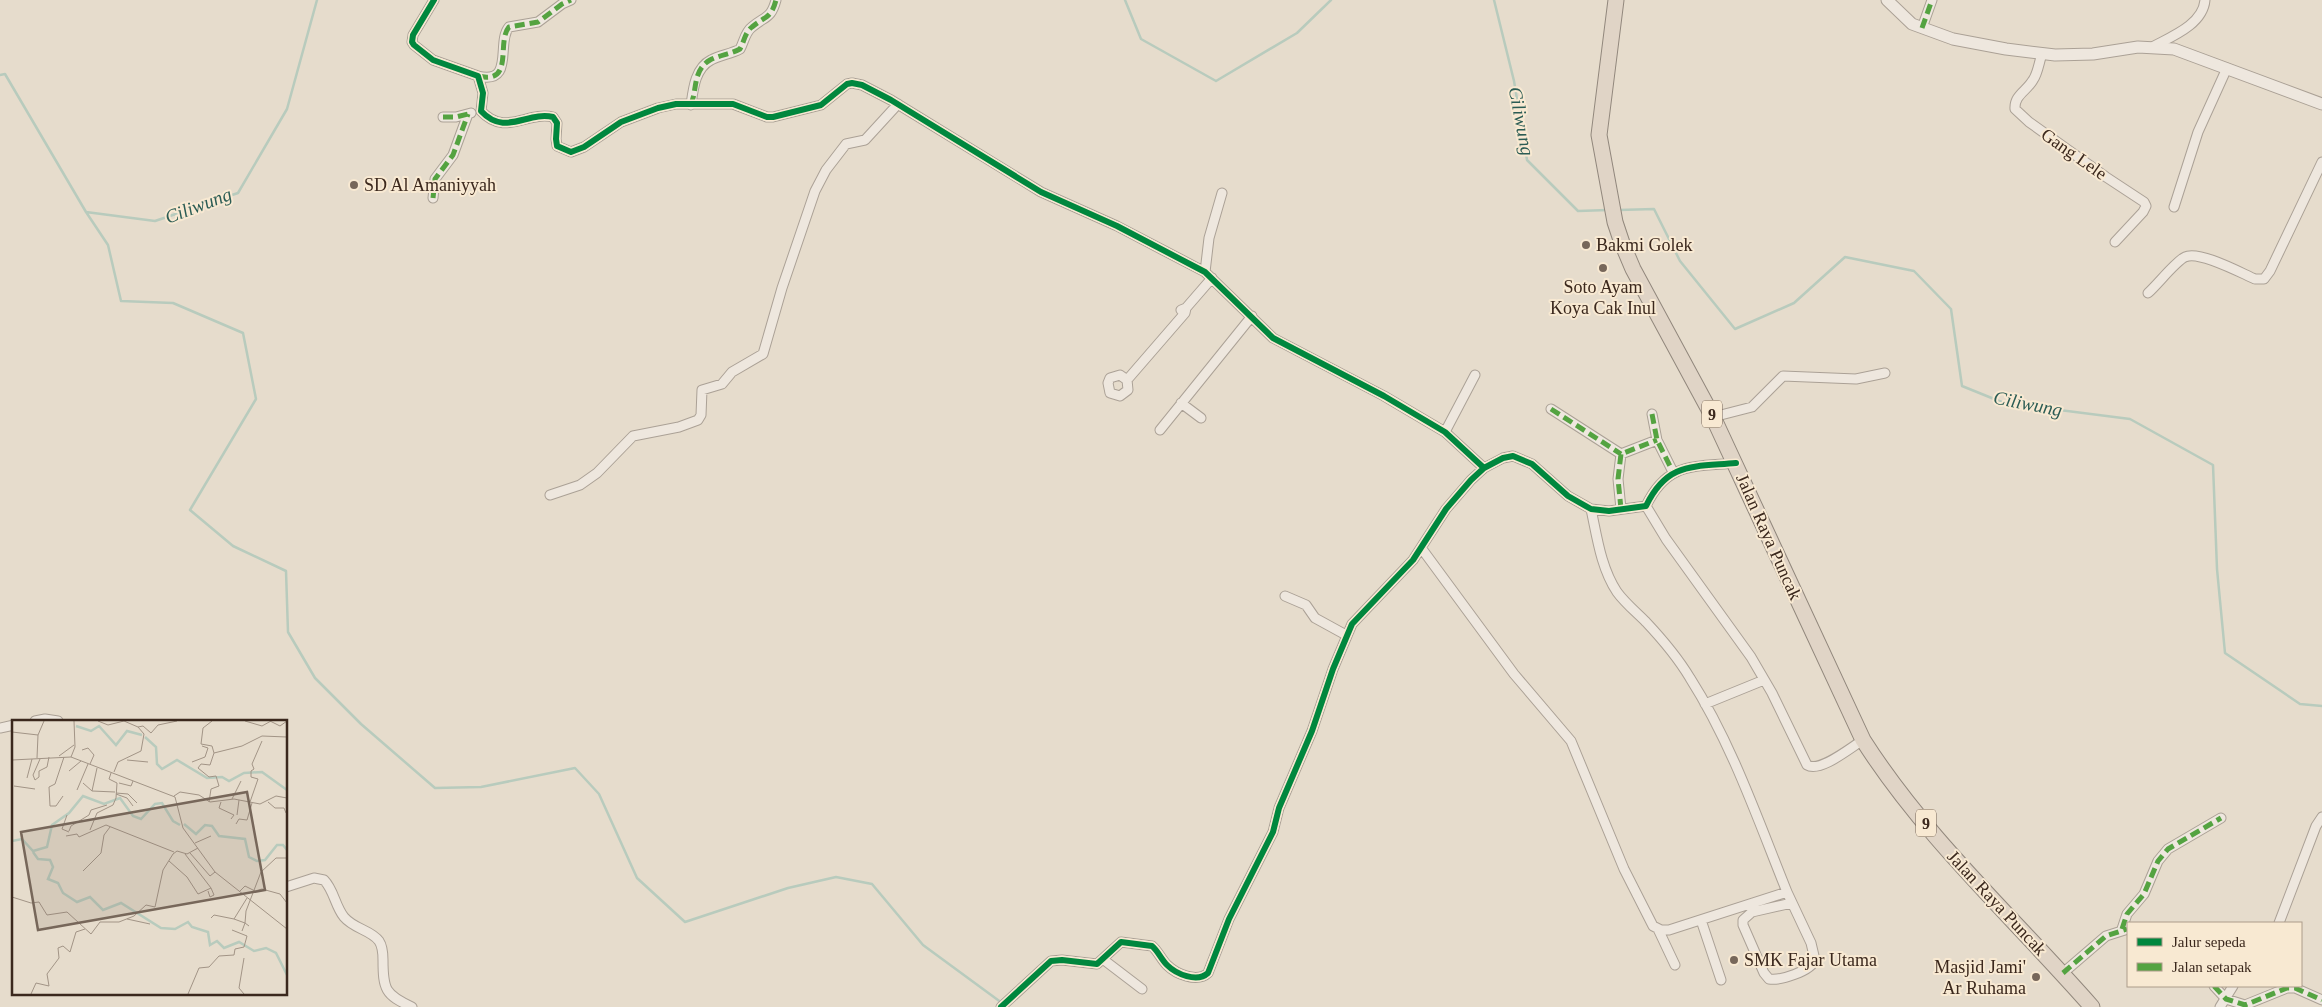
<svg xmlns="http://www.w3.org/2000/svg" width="2322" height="1007" font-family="'Times New Roman',serif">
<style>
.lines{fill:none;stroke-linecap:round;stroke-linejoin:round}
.stream{stroke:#b8cbbd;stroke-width:2.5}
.minor-casing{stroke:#aba196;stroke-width:11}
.tertiary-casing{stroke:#aba196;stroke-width:13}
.trunk-casing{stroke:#91877c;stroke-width:17}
.minor{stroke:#eee7de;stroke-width:9}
.tertiary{stroke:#eee7de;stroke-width:11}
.trunk{stroke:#e0d4c6;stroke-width:15}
.quiet{stroke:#54a341;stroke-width:5;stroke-dasharray:10 5;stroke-linecap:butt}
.cycleway-casing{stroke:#f8e9d2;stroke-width:9}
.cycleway{stroke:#00873e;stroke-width:6}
.poi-dot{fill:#77675a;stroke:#f8e9d2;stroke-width:2}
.labels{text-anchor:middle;stroke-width:4;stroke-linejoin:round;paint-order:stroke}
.shield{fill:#f8e9d2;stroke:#746253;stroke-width:1}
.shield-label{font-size:16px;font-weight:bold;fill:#3b281d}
.street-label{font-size:18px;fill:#3b281d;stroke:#f8e9d2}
.poi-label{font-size:18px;fill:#3b281d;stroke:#f8e9d2;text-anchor:start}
.water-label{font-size:19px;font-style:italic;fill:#2b5c54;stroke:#f8e9d2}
.inset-river{fill:none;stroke:#b8cbbd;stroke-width:2.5}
.inset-road{fill:none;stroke:#a29486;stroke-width:1}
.view{fill:#77675a;fill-opacity:0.15;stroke:#77675a;stroke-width:2.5}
.inset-edge{fill:none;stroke:#3b281d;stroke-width:2.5}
</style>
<rect width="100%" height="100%" fill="#e6dccc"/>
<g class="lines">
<path class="stream" d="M1125,0L1141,39L1216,81L1297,33L1331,0
M1494,0L1514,81L1527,160L1578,211L1608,210
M0,75L5,74L86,212L155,221L238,193L287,109L317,0
M1619,210L1654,209L1680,261L1735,329L1794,303L1845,257L1914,271L1951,309L1962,386L2004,403L2130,419L2213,465L2217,569L2225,653L2300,704L2322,706
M86,212L108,245L121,301L173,303L243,333L256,399L190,510L233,546L286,571L288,632L315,678L361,724L435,788L481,787L575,768L599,794L637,878L685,922L788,888L836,877L872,884L923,945L1002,1003"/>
<defs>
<path id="minor" d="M434,0L413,35L412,42L414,45L433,60L478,76L483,93L481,111C505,137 527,111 553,117L557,123L556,139L557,146L571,152L584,147L621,122L658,108L676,104H733L767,117H773L821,105L847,84L852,83L862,85L891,100L1041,192L1117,226L1205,272L1273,338L1384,396L1445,432L1484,468
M1922,28L1932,0
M2154,46C2173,36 2203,24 2205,0
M2042,54C2039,62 2038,73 2033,80C2027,91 2014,95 2015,109L2029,122L2106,177L2144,202L2146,206L2143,212L2115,242
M478,76C515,85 496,42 509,27L538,22L562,4L571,0
M691,105C693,90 695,68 711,60C720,55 731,54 740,49C744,42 745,32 752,27C765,16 771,19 776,0
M443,117H456L471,113
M433,198L435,179L453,155L468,114
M2174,207L2198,132L2227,68
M1205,272L1209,238L1222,193
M2148,293C2158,284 2176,261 2185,257C2199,250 2241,273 2255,279H2264L2270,271L2322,162
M1181,310L1186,308L1212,278
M1127,380L1120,375L1110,378L1108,383L1110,393L1120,396L1128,390L1127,380L1185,313L1186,308
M1181,403L1201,418
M1551,409L1621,454
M1652,414L1657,440L1673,472
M1713,417L1752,407L1783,376L1856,379L1885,373
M1160,430L1252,316
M1445,432L1475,375
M550,495L580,485L597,473L633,436L679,427L698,420L701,415L702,390L722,384L732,372L763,354L782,288L815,191L826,170L846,144L865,140L898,104
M1646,506L1666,539L1751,657L1772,693L1807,765C1820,773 1850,748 1863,740
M1621,509L1618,479L1621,454L1657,440
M1422,549L1514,674L1571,741L1624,869L1653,926L1661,930H1669L1787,892C1758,820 1732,744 1690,678C1678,658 1662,639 1646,622C1636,612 1625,603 1617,592C1601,568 1597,537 1591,509
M1285,596L1306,605L1315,618L1346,635
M1705,704L1764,680
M35,721L45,719L58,721
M0,728L14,725
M286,887L314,878L324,880C334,890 335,906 344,917C354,929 371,930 379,941C383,947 383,954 383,960C383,989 385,995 412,1007
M1787,892L1811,943L1815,960C1811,971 1780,981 1769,979L1764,973L1743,925V920L1752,912L1792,903
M1701,920L1721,980
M2279,923L2316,826L2322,817
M1658,929L1675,965
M2122,929L2127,914L2144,894L2158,861L2168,849L2221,818
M1104,960L1142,989
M2063,973L2106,936L2128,929
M2214,986L2226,999L2245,1005L2287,988H2295L2322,1000
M1001,1007L1051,961L1062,960L1097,964L1121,942L1152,946C1158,951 1161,959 1167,965C1176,974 1197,983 1208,973L1229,919L1273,832L1279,808L1312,731L1333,669L1352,624L1413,560L1446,509L1471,480L1484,468L1503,458L1513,456L1532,464L1568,496L1591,509L1609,511L1646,506C1667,462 1693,467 1736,463
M2220,1007L2233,986"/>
<path id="tertiary" d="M1887,0L1912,24L1953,39L2006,49L2055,55L2093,54L2138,47L2174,49L2322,104"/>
<path id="trunk" d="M1616,0L1599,135L1615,222L1622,243L1633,269L1713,417L1863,740C1926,839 2015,919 2092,1007"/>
</defs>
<use href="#minor" class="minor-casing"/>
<use href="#tertiary" class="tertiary-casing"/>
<use href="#trunk" class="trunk-casing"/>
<use href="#minor" class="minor"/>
<use href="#tertiary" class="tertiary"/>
<use href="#trunk" class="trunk"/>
<path class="quiet" d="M1922,28L1932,0
M478,76C515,85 496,42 509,27L538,22L562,4L571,0
M690,105C698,94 691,71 710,60C720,55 731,54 740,49C744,42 745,32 752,27C765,16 771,19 776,0
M443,117H456L472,113
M433,198L435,179L453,155L468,114
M1551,409L1621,454
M1652,414L1657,440L1673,472
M1621,509L1618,479L1621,454L1657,440
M2122,929L2127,914L2144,894L2158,861L2168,849L2221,818
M2063,973L2106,936L2127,929
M2214,986L2226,999L2245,1005L2287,988H2295L2322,1000"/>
<defs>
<path id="cycleway" d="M434,0L413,35L412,42L414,45L433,60L478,76L483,93L481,111C505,137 527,111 553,117L557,123L556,139L557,146L571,152L584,147L621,122L658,108L676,104H733L767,117H773L821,105L847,84L852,83L862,85L891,100L1041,192L1117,226L1205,272L1273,338L1384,396L1445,432L1484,468
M1001,1007L1051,961L1062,960L1097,964L1121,942L1152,946C1158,951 1161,959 1167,965C1176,974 1197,983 1208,973L1229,919L1273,832L1279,808L1312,731L1333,669L1352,624L1413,560L1446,509L1471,480L1484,468L1503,458L1513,456L1532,464L1568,496L1591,509L1609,511L1646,506C1667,462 1693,467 1736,463"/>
</defs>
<use href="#cycleway" class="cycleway-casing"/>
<use href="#cycleway" class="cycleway"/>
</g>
<g class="poi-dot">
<circle cx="354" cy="185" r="5"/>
<circle cx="1586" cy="245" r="5"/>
<circle cx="1603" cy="268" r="5"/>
<circle cx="1734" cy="960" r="5"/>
<circle cx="2036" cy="977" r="5"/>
</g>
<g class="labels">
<g class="shield">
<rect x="1702" y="400.5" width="20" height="27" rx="4"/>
<rect x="1916" y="809.5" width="20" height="27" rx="4"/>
</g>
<g class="shield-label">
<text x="1712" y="420">9</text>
<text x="1926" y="829">9</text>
</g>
<g class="street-label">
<text transform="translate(2074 154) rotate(35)" y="6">Gang Lele</text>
<text transform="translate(1769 537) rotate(66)" y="6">Jalan Raya Puncak</text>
<text transform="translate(1997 903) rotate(47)" y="6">Jalan Raya Puncak</text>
</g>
<g class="poi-label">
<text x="364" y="191">SD Al Amaniyyah</text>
<text x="1596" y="251">Bakmi Golek</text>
<text x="1603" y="293" text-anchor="middle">Soto Ayam<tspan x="1603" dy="21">Koya Cak Inul</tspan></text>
<text x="1744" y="966">SMK Fajar Utama</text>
<text x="2026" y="973" text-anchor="end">Masjid Jami'<tspan x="2026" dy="21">Ar Ruhama</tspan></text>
</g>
<g class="water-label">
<text transform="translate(1522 121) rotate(79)" y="7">Ciliwung</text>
<text transform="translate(198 205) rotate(-21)" y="7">Ciliwung</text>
<text transform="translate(2028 403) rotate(11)" y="7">Ciliwung</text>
</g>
</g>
<g transform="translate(12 720)">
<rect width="275" height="275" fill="#e6dccc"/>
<path class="inset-river" d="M64,6L79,11L87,6L104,25L115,11L130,15M133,17L144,27L145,44L150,49L165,40L195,58L210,57L217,61L232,53L250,52L275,70M172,104L184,114L193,105L200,106L207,116L233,119L237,137L245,141L253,140L265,125H271L275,130M0,121L10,119L21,131L35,127L40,105L57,93L71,76L92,84L108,78L121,96L129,99L143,84L150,83L161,101L168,105M21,132L26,139L38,140L41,147L36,159L46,163L51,173L65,182L78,177L91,190L109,183L149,208L163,209L176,202L180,207L196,212L198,225L205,221L212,228L227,222L242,231L254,228L264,233L275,255"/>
<path class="inset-road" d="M86,1L96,5L112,1L126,7L132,14L129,31L106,42L102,52M200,1L191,8L189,24L200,26L202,33M233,1L250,6L259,1M258,1L268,6L275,1M126,7L131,6L139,13L146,5L165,1M0,12L26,15M70,30L76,28L82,35L78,44M47,36L62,25M59,37L63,27L62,1M25,38L26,15L32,1M28,39L21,55L23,60L27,57V51L35,47L37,37M0,40L59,37L163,77L171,108L203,152L275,209M115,40L136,42M180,42L193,37L196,28L190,26M57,51L69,41M15,58L20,39M71,63L80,71L85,48M107,63L119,66L121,61M2,66L23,69M65,70L76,44M80,71L103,72M104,73L116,74L125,83M104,74L115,78L121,86M51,76L44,86H38L37,67L43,64L52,37M162,76L168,72L187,75L198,82L222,79L248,84L264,76L275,78M220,79L229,61M197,82L199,69L207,66L204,56L197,57L186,48L189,44L198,45L202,33L230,26L250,16L275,17M209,82L207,88L222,95L219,99M238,82L246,59L239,57V51L242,49L240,44L250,21M256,82L263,88H272L274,93M55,95L50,109L57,112M225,95L227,80M224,104L227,99L235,100L240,83M78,110L85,93L101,85L104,78L105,63L97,59L99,53M57,111L59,106L77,95L79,90L95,85M54,116L65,114L67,117L94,105L162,132M183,123L199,116M178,133L198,156L203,152M157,141L175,157L186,174L199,168L173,134M71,151L89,133L92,115L98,107M196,171L198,177L202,175L199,168M227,172L233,166L243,171L250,169L268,174L275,183M0,177L19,183L27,182L35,195L55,192L79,214L88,202H107L122,196L134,185L143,187L151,150L161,134L165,131L175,134L186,128M199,198L202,195L222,199L235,178M115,199L138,204M222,199L233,203L230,211M237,206L233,203L234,191L249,152L264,138H275M232,238L227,268L232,274M19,274L24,263L37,266L35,254L47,238L46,228L51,226L58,232L64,212L73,209M176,274L187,248L197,247L207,236L222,235L223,229L232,227L235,216L220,210"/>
<path class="view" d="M235,72L253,170L26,210L9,112Z"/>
<rect width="275" height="275" class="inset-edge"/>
</g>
<rect x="2127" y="922" width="175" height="65" fill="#f8e9d2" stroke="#ac9c8a"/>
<rect x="2137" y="938" width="25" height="8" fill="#00873e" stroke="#ac9c8a"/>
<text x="2172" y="947" font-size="15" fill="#3b281d">Jalur sepeda</text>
<rect x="2137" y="963" width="25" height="8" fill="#54a341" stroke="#ac9c8a"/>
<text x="2172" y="972" font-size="15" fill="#3b281d">Jalan setapak</text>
</svg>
